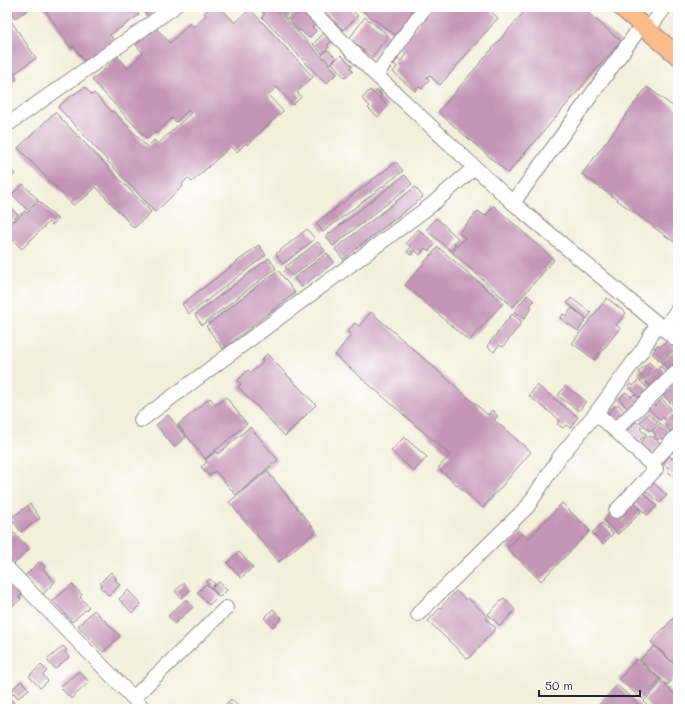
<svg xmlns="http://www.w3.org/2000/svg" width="685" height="716" font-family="Mali,sans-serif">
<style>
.building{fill:#c495b5}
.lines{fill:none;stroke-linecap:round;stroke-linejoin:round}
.minor-casing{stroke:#8a888b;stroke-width:16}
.major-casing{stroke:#8a888b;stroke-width:20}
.minor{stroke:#fff;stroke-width:14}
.major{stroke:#f9bc8a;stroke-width:18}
</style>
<rect width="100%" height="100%" fill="#fff"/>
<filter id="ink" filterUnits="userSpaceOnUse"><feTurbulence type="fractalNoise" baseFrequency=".025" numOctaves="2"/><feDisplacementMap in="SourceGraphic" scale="8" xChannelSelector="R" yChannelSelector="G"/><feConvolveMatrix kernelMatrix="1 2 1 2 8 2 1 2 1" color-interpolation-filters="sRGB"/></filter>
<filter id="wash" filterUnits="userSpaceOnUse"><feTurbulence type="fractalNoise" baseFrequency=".012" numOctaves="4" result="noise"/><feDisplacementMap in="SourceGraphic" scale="16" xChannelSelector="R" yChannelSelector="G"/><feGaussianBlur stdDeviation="0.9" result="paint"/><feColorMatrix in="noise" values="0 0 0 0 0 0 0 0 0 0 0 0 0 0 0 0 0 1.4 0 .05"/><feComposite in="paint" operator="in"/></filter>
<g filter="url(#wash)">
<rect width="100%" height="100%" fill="#f3efdb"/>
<g id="blocks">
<path class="building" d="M8,7H32L15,18Z
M43,7H133L139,15L110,35L115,42L85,63L74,46L71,48Z
M141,7H162L148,17Z
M211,7H220L235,23L250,9L313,77L297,92L301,97L293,105L277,87L268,95L283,111L247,145L246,143L237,152L231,146L192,182L188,178L182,184L183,186L155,212L58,107L71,96L85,87L92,95L94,93L112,112L113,111L147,147L154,140L158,144L191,113L188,110L176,122L172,118L156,134L155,132L147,139L92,80L118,57L128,68L143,53L136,45L155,27L170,43L190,23L193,27L206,15L204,13Z
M267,7H274L337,73L326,84L262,17L265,14L262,12Z
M277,7H292L295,11L287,19Z
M321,7H349L358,16L343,30Z
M364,7H419L398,37L361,10Z
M430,7H486L498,18L440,85L429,75L427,77L429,80L422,89L419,87L415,91L393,72L397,67L394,64L398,59L401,61L406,54L400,49Z
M528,7H581L621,41L508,173L438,112Z
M303,8L317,23L312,27L316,31L309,38L300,30L299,31L289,20Z
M7,15L36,58L14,74L17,79L7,86Z
M365,17L388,35L372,57L349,39Z
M325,32L333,40L327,45L329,47L322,54L313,44Z
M328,50L336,58L330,64L322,55Z
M341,55L352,66L350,68L353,71L345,78L332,63Z
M647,87L678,110V245L582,174Z
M370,90L374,94L377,90L382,95L379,97L388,106L378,117L368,108L370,106L362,99Z
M55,112L151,212L134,228L96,187L88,195L73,205L18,148Z
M396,162L403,171L323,232L316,223Z
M7,166L15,174L10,179L7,176Z
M405,175L412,184L333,246L326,236Z
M23,184L38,200L27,210L12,194Z
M415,187L423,197L343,259L335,249Z
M39,201L58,220L52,225L49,222L22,249L7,234V228L25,211L27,213Z
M7,204L18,215L7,226Z
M494,206L554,260L513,307L452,252L465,238L459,233L478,211L485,216Z
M436,218L458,238L454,243L456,244L451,251L426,230Z
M307,229L315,239L283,264L276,254Z
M418,229L435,244L429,251L425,248L420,255L415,250L411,255L407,252L411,247L406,243Z
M318,242L325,251L292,276L285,267Z
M259,245L266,255L189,314L182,304Z
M438,247L503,303L469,341L405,285Z
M327,253L334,262L301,287L294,278Z
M269,258L276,268L202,325L195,315Z
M278,270L295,293L223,349L206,326Z
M527,295L534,301L530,306L532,307L524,319L514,312Z
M571,298L591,313L587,319L567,303Z
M607,298L626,313L616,325L620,328L595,360L572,343Z
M572,308L586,319L578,331L560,318L563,314L566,316Z
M371,312L488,415L492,410L498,416L494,420L531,452L483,508L438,468L450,455L335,355L351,335L347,332L355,323L359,326Z
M512,314L522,322L503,347L499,345L494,352L487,346Z
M667,341L674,348L660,361L652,353L656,349L654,348L658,345L660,347Z
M673,351L678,356V365L671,372L661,362Z
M267,354L316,405L285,436L238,387L241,384L238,380L248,370L251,373L263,362L261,360Z
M649,362L656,369L644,379L638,372Z
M661,366L667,375L654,390L645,381Z
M639,380L651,392L642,400L628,386L631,383L633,386Z
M537,385L578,417L570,428L566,425L563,428L557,424L560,420L529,396Z
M565,386L586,401L579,411L558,396Z
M672,386L678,392V403L674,406L663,395Z
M626,392L631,397L634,394L641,402L631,412L619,399Z
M226,397L247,424L205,459L178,425L210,398L216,405Z
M662,399L674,412L665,420L663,417L660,420L648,408L653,404L655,406Z
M618,404L628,415L618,425L608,418L610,416L608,413Z
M676,412L678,413V426L672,432L664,424Z
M648,413L658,422L650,431L640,422Z
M168,415L186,437L174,447L156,425Z
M636,422L642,427L640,429L646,434L638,442L627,431Z
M660,423L671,433L665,440L660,438L658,440L654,436L656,434L652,431Z
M250,427L278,460L236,495L215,471L209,476L201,467L207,462L205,460L216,451L218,454Z
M647,435L650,437L651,436L661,444L652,454L647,450L645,452L638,446Z
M404,437L427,457L414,471L391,451Z
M678,445V458L670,450Z
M669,456L672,459L673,458L678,462V474L675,477L667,471L669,468L663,464Z
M267,471L316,531L279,562L229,502Z
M652,482L667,495L660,503L645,490Z
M643,492L657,506L647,515L634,502Z
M562,503L590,531L541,581L507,548L522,533L528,539Z
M633,503L641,512L629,524L621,516Z
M30,504L40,518L21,532L11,518Z
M612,511L628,525L618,534L604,521Z
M602,523L613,534L603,544L592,533Z
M8,529L13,534L14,533L29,549L14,564L7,556Z
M239,552L253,567L241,578L227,563Z
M39,562L45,567L43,569L55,582L43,594L25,576Z
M111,572L116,578L115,579L120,585L109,596L100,587L102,585L100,583Z
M210,579L215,584L211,588L206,582Z
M11,580L23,593L19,597L21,599L7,611V584Z
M219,582L227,590L220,597L212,588Z
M184,583L190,591L181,598L175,591Z
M72,584L82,595L80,597L89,607L72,622L53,601Z
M206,584L218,596L209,605L197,593Z
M128,590L141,604L132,613L119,599Z
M456,591L466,600L468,598L488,617L486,619L496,628L468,659L428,621Z
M504,598L515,610L500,626L488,614Z
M186,599L193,607L175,623L168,616Z
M273,609L282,618L273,627L264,618Z
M94,610L120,636L103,652L78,626Z
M678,613V667L651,642Z
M63,646L67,650L65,652L69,657L55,669L47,660Z
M654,646L678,668V674L667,685L640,660Z
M637,659L660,680L642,699L619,679Z
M41,665L47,671L43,675L48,681L40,688L29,676Z
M79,671L89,682L71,699L60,687Z
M21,681L29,689L18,698L14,693L11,696L8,693Z
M661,682L676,696L678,694V709H652L644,701Z
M617,685L644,709H595Z
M7,695L19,709H7Z
M231,699L241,709H221Z"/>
</g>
</g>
<g filter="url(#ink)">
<use href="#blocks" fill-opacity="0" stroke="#8a888b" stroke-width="1"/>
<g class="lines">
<defs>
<path id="minor" d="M308,7L376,75
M425,7L376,75L513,203L678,341
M648,30L665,7
M7,125L174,7
M513,203L642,25
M664,329L678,309
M596,413L615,430
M141,420L430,206L474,168
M651,464L678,435
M616,511L656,469L615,430L678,371
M7,568L144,709
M418,614L528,506L559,458L596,413L643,349L657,324
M133,698L226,608"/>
<path id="major" d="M621,7L678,56"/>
</defs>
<use href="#minor" class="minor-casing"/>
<use href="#major" class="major-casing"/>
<use href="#minor" class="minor"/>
<use href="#major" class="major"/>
</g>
</g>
<rect width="685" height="716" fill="none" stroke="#fff" stroke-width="24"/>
<path d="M539 690v6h101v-6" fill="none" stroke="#22223b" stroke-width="2"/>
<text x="545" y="690" font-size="12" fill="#22223b" stroke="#ffffff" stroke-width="3" paint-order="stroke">50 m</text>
</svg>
